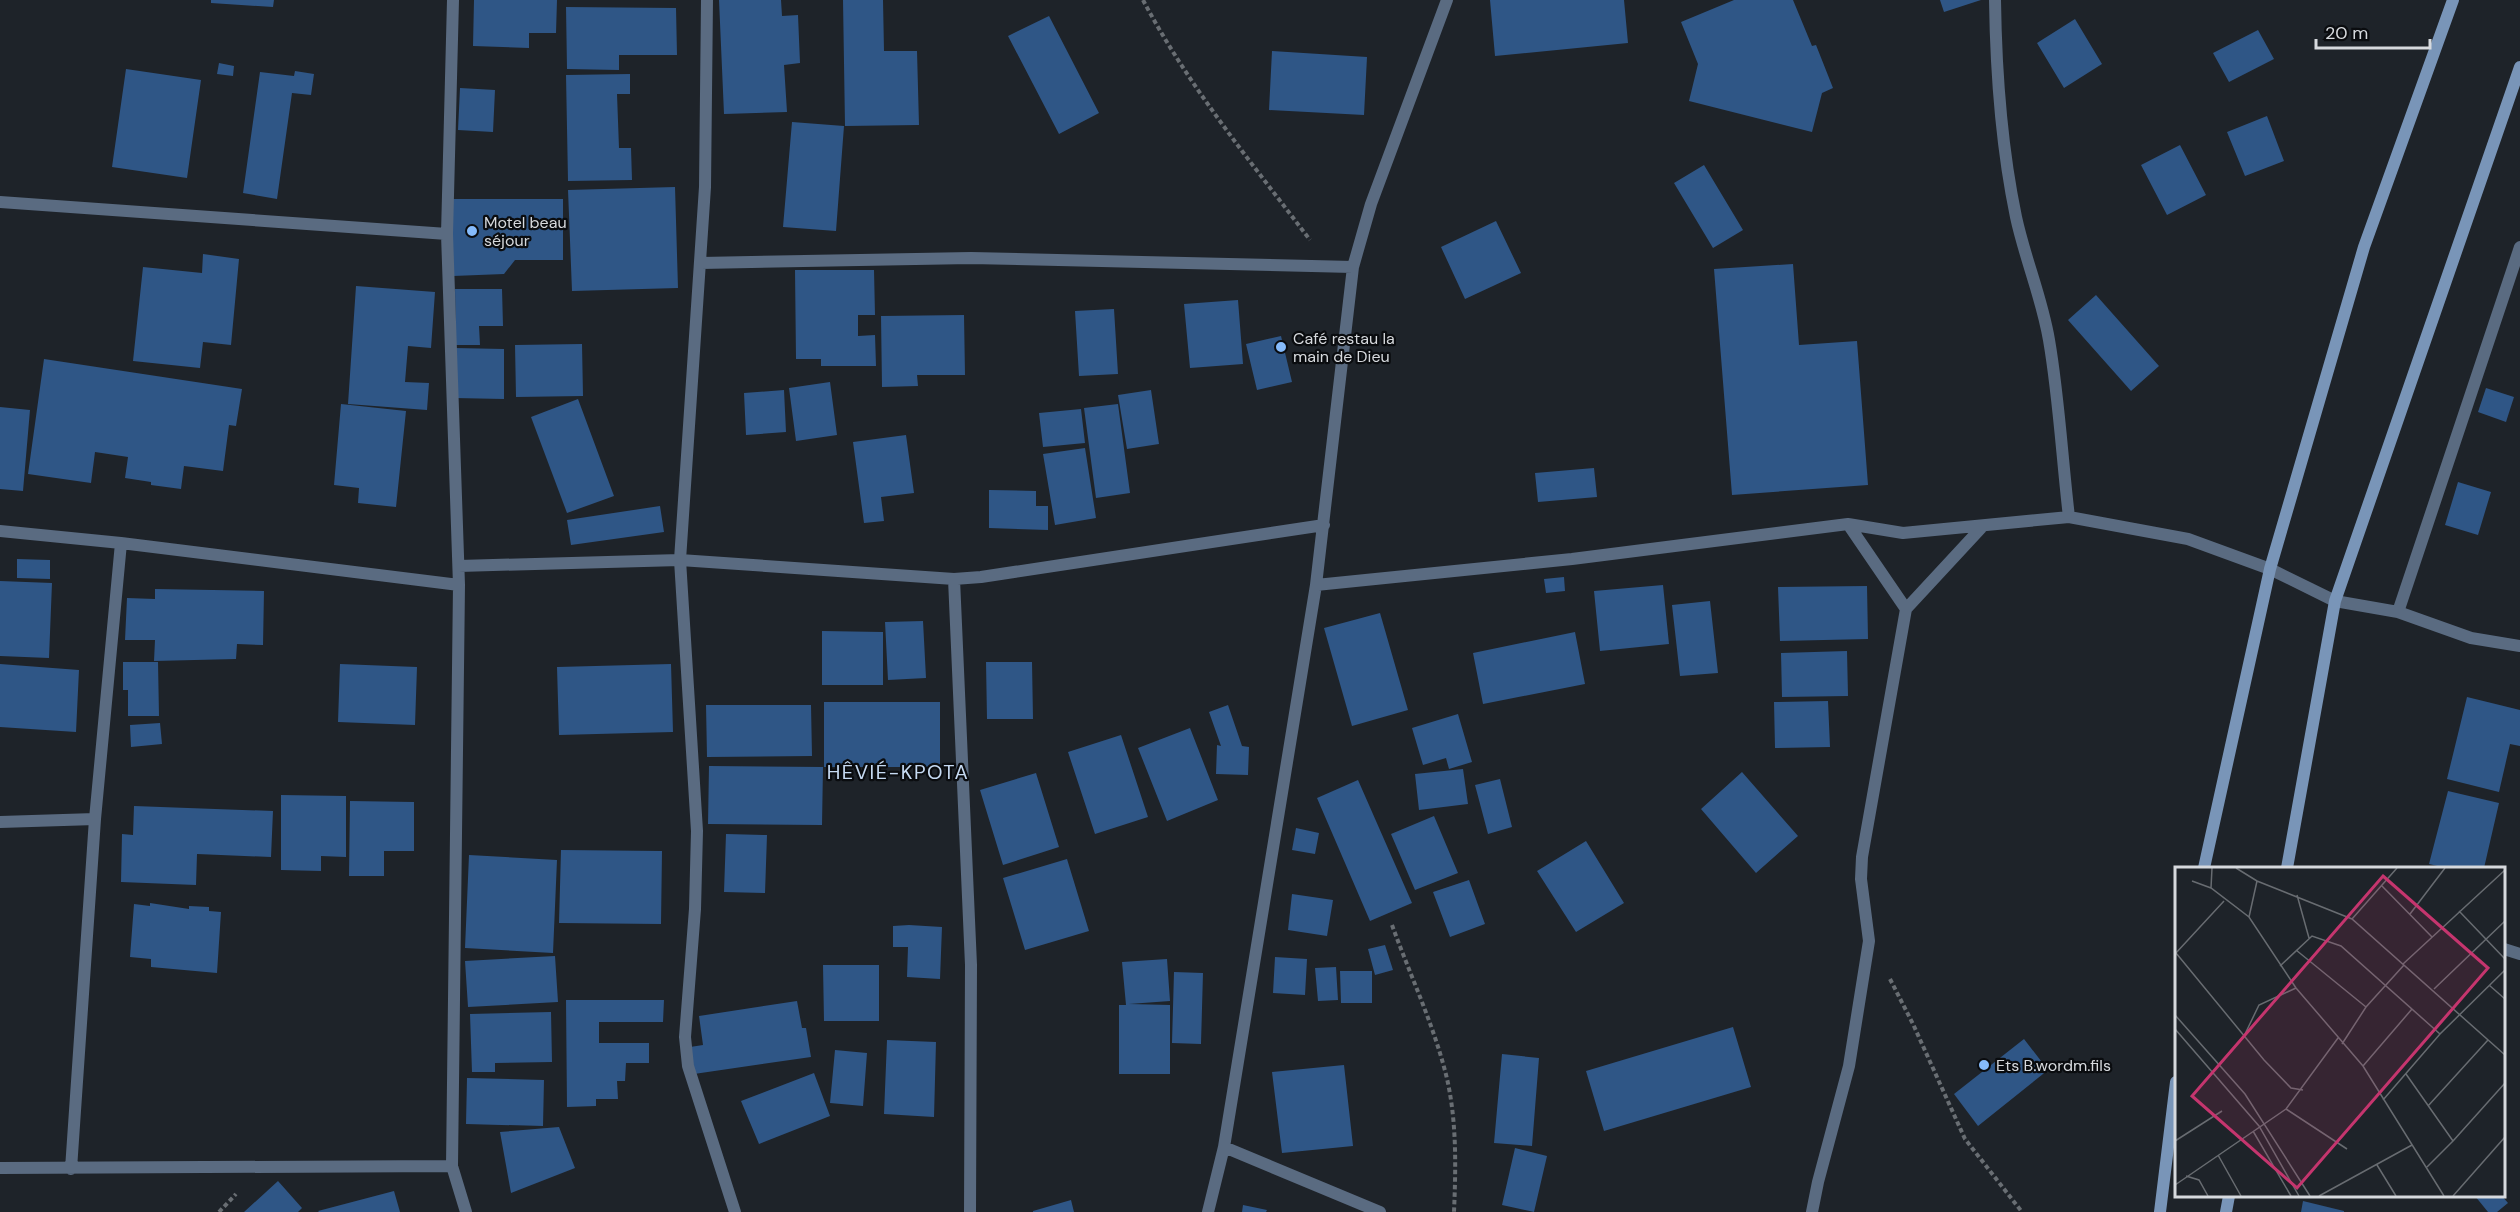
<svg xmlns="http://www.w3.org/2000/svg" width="2520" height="1212" font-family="'DM Sans',sans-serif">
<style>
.building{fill:#2f5686}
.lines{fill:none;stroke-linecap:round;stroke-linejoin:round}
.path{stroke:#696e73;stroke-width:4;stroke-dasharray:4.5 3;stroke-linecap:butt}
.minor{stroke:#5a6b81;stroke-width:12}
.secondary{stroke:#7995b8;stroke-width:12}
.poi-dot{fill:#86bbfb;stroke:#0a0c0f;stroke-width:2}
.labels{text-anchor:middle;stroke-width:4.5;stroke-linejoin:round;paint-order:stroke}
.poi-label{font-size:16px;fill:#d6d9dd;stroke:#0a0c0f;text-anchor:start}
.quarter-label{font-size:20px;letter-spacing:1.5px;fill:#c6daf2;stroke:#0a0c0f}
.inset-road{fill:none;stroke:#686c71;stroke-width:1.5}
.view{fill:#c5356e;fill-opacity:0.15;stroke:#c5356e;stroke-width:3}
.inset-edge{fill:none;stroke:#d6d9dd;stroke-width:3}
</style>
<rect width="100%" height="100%" fill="#1e2329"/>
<path class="building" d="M211,0H274L273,7L211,3Z
M474,0H557L556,33H529V48L473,46Z
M719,0H781L782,16L798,15L800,63L784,65L787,112L724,114Z
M843,0H883L884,51H917L919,125L845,126Z
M1490,0H1624L1628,43L1495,56Z
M1734,0H1793L1812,46L1816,45L1833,88L1822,93L1812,132L1689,101L1698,64L1681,22Z
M1940,0H1981L1944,12Z
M566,7L676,8L677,55H619V70L567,69Z
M1049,16L1099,113L1059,134L1008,36Z
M2075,19L2102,64L2064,88L2037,43Z
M2258,30L2274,59L2229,82L2213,53Z
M1272,51L1367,57L1364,115L1269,110Z
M219,63L234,66L233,76L217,74Z
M126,69L201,80L187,178L112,167Z
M295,71L314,74L311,95L292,93L277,199L243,193L260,72L294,76Z
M630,74V94H617L619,148H631L632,180L568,181L566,75Z
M460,88L495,90L493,132L458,130Z
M2267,116L2284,161L2245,176L2227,132Z
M792,122L844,126L836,231L783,227Z
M2180,145L2206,195L2167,215L2141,165Z
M1704,165L1743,230L1713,248L1674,183Z
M675,187L678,288L572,291L568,190Z
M453,199H563V260H515L504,274L453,276Z
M1496,221L1521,273L1465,299L1441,247Z
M203,254L239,259L231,345L203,342L200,368L133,361L143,267L202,273Z
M1793,264L1799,345L1857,341L1868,485L1732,495L1714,269Z
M795,270H874L875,315H858V336L875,335L876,366H821V359H796Z
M356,286L435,292L431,348L408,346L405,382L429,383L427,410L348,404Z
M455,289H502L503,326H479L480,345H456Z
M2096,295L2159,366L2131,391L2068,320Z
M1238,300L1243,364L1190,368L1184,304Z
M1114,309L1118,374L1079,376L1075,311Z
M964,315L965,375H917L918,386L882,387L881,316Z
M1281,336L1292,382L1257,390L1246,344Z
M582,344L583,396L516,397L515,345Z
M454,348L504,349V399L454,398Z
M44,359L242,389L236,426L229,425L223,471L184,466L181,489L151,485V482L125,478L128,457L95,452L91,483L28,474Z
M830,382L837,435L796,441L789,388Z
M2486,388L2514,397L2506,422L2478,412Z
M784,390L786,432L746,435L744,393Z
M1151,390L1159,444L1127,449L1118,395Z
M578,399L614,496L567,513L531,417Z
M341,404L406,411L396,507L358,503L359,488L334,485Z
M1118,404L1130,493L1096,498L1084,408Z
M0,407L30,410L23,491L0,489Z
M1081,409L1085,443L1043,447L1039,413Z
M906,435L914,493L881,497L884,521L864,523L853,442Z
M1085,448L1096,518L1055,525L1043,454Z
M1594,468L1597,497L1538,502L1535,473Z
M2458,482L2491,492L2478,535L2445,525Z
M989,490L1036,491V506H1048V530L989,528Z
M660,506L664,532L571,545L567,520Z
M17,559L50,560V579L17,578Z
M1564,577L1565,591L1546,593L1544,579Z
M0,581L52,583L49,658L0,656Z
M1663,585L1669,644L1600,651L1594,591Z
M1867,586L1868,639L1780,641L1778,587Z
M155,589L264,591L263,645L237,644L236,659L154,661L155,640H125L127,598L155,599Z
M1710,601L1718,673L1680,676L1672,605Z
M1380,613L1408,710L1352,726L1324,628Z
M923,621L926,678L888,680L885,622Z
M822,631L883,632V685H822Z
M1575,632L1585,684L1483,704L1473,653Z
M1847,651L1848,696L1782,697L1781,653Z
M123,662H158L159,716H128V690H123Z
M986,662H1032L1033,719H987Z
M0,664L79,670L76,732L0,727Z
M340,664L417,667L415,725L338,722Z
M671,664L673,732L559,735L557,667Z
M2467,697L2520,710V746L2510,744L2499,792L2447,779Z
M1828,701L1830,747L1775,748L1774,702Z
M824,702H940V767H824Z
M706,705H811L812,756L707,757Z
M1228,705L1242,746L1249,747L1248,775L1216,774L1217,745L1221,746L1209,712Z
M1458,714L1472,762L1449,769L1446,758L1423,765L1412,728Z
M160,723L162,744L131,747L130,725Z
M1190,728L1218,800L1167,821L1138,748Z
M1121,735L1148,817L1095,834L1068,752Z
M709,766L823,767L822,825L708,824Z
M1463,769L1468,804L1419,810L1415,774Z
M1742,772L1798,836L1756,873L1701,809Z
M1036,773L1059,847L1003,865L980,790Z
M1500,779L1512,827L1488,834L1475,785Z
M1358,780L1412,903L1370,921L1317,798Z
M2448,791L2499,803L2484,868H2446L2429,864Z
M281,795L346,796V857L321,856V871L281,870Z
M350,801L414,802V851H384V876H349Z
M134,806L273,811L271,857L197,854L196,885L121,882L122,834L133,835Z
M1434,816L1458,873L1415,890L1391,834Z
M1296,828L1319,833L1315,854L1292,850Z
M726,834L767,835L765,893L724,892Z
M1586,841L1624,903L1576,932L1537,871Z
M561,850L662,851L661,924L559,923Z
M469,855L557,860L553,953L465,948Z
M1067,859L1089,931L1025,950L1003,878Z
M1469,880L1485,924L1450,937L1433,892Z
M1292,894L1333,900L1327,936L1288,930Z
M150,903L189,909V906L209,907V911L221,912L217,973L151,967V959L130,957L134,904L150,906Z
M909,925L942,927L940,979L907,977L908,947H893V926Z
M1385,945L1393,970L1375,975L1368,949Z
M555,956L558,1002L468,1007L465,961Z
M1275,957L1307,959L1305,995L1273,993Z
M1167,959L1170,1001L1129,1004L1170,1005V1074H1119V1005H1126L1122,962Z
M823,965H879V1021H824Z
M1336,967L1338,1000L1318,1001L1315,968Z
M1340,971H1372V1003H1341Z
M1174,972L1203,973L1201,1044L1172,1043Z
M566,1000H664L663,1022H599V1043H649V1063H626L625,1081H617L618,1099H596V1106L567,1107Z
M797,1001L802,1028H806L811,1057L694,1074L690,1047L703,1045L699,1016Z
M551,1012L552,1062L495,1063V1072H472L470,1014Z
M1733,1027L1751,1087L1604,1131L1586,1071Z
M2024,1039L2048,1070L1978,1126L1954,1094Z
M887,1040L936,1042L934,1117L884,1114Z
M835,1050L867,1053L863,1106L830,1103Z
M1502,1054L1539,1058L1532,1146L1494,1143Z
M1344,1065L1353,1146L1282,1153L1272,1072Z
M814,1073L830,1116L759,1144L741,1101Z
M467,1078L544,1080L543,1126L466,1124Z
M559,1127L575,1168L511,1193L500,1132Z
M1515,1148L1547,1156L1534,1212L1502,1205Z
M278,1181L302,1208L298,1212H244Z
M394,1191L400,1212H319L318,1211Z
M2475,1196H2502L2508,1203L2497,1212H2488Z
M1071,1200L1074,1212H1033V1211Z
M2303,1201L2344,1211V1212H2301Z
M1243,1205L1267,1210L1266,1212H1242Z"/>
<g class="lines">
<path class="path" d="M1143,0C1189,87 1251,162 1310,240
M1392,925C1409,972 1431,1019 1444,1067C1457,1113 1456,1164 1454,1212
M1890,979L1913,1024L1965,1139L2022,1212
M219,1212L236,1194"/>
<path class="minor" d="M453,0L447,234L459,585L452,1166L466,1212
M707,0L705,187L680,560L697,831L695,909L685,1037L688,1066L735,1212
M1995,0C1996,73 2001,145 2016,217C2025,259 2042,298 2049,340C2059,398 2062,458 2069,517
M0,202L447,234
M701,263L971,258L1353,267
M0,531L121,543L459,585
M459,566L680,560L954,579L981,577L1324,525
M954,579L971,965L970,1212
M1316,585L1572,559L1848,524L1903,533L2069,517L2188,539L2270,569L2335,601L2398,612L2471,638L2520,646
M1906,609L1982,527
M2398,612L2520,247
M0,822L95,819
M2504,949L2520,954
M1224,1147L1380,1212
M0,1168L452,1166
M71,1169L95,819L121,543
M1208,1212L1224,1147L1316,585L1353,267L1371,204L1447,0
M1812,1212L1818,1182L1849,1066L1869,941L1861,879L1862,857L1906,609L1848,524"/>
<path class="secondary" d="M2204,868L2270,569L2364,247L2453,0
M2287,868L2335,601L2520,67
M2160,1212L2176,1082
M2226,1212L2229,1196"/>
</g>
<g class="poi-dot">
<circle cx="472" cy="231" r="6"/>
<circle cx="1281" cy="347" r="6"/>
<circle cx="1984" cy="1065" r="6"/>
</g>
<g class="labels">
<g class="poi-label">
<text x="484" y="228">Motel beau<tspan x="484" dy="18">séjour</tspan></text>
<text x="1293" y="344">Café restau la<tspan x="1293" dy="18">main de Dieu</tspan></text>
<text x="1996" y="1071">Ets B.wordm.fils</text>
</g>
<g class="quarter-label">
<text x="898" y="779">HÊVIÉ-KPOTA</text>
</g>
</g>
<g transform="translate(2175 867)">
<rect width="330" height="330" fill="#1e2329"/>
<path class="inset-road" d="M61,1L82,14L177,52L330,188M17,14L36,21L74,50L121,121L188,199L269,329M206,18L257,70M36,21L37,1M122,28L134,71M284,44L330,92M235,47L270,1M74,50L82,14M177,52L222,1M121,83L191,140M1,86L89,193L116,221L128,223M0,87L49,34M228,97L330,3M105,99L137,69L166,79L265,167M314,118L330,132M259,122L330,54M0,148L70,227L135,329M0,162L84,259L124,329M70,167L84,138L121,121M167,177L191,140L229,98M188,199L237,142M0,207V235M231,207L278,274L330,216M208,233L265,167L330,103M253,239L313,173M111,242L172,282M78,264L116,329M0,274L47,244M43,288L66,329M202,298L221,329M252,300L278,274M11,309L24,313L33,329M0,318L111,242L163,171M144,329L237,278M278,329L330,270"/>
<path class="view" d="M208,9L313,101L122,321L17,229Z"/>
<rect width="330" height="330" class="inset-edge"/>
</g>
<path d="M2316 39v9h114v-9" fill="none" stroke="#d6d9dd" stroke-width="3"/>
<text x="2325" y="39" font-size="18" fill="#d6d9dd" stroke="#0a0c0f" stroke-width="4.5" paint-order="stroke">20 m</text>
</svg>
